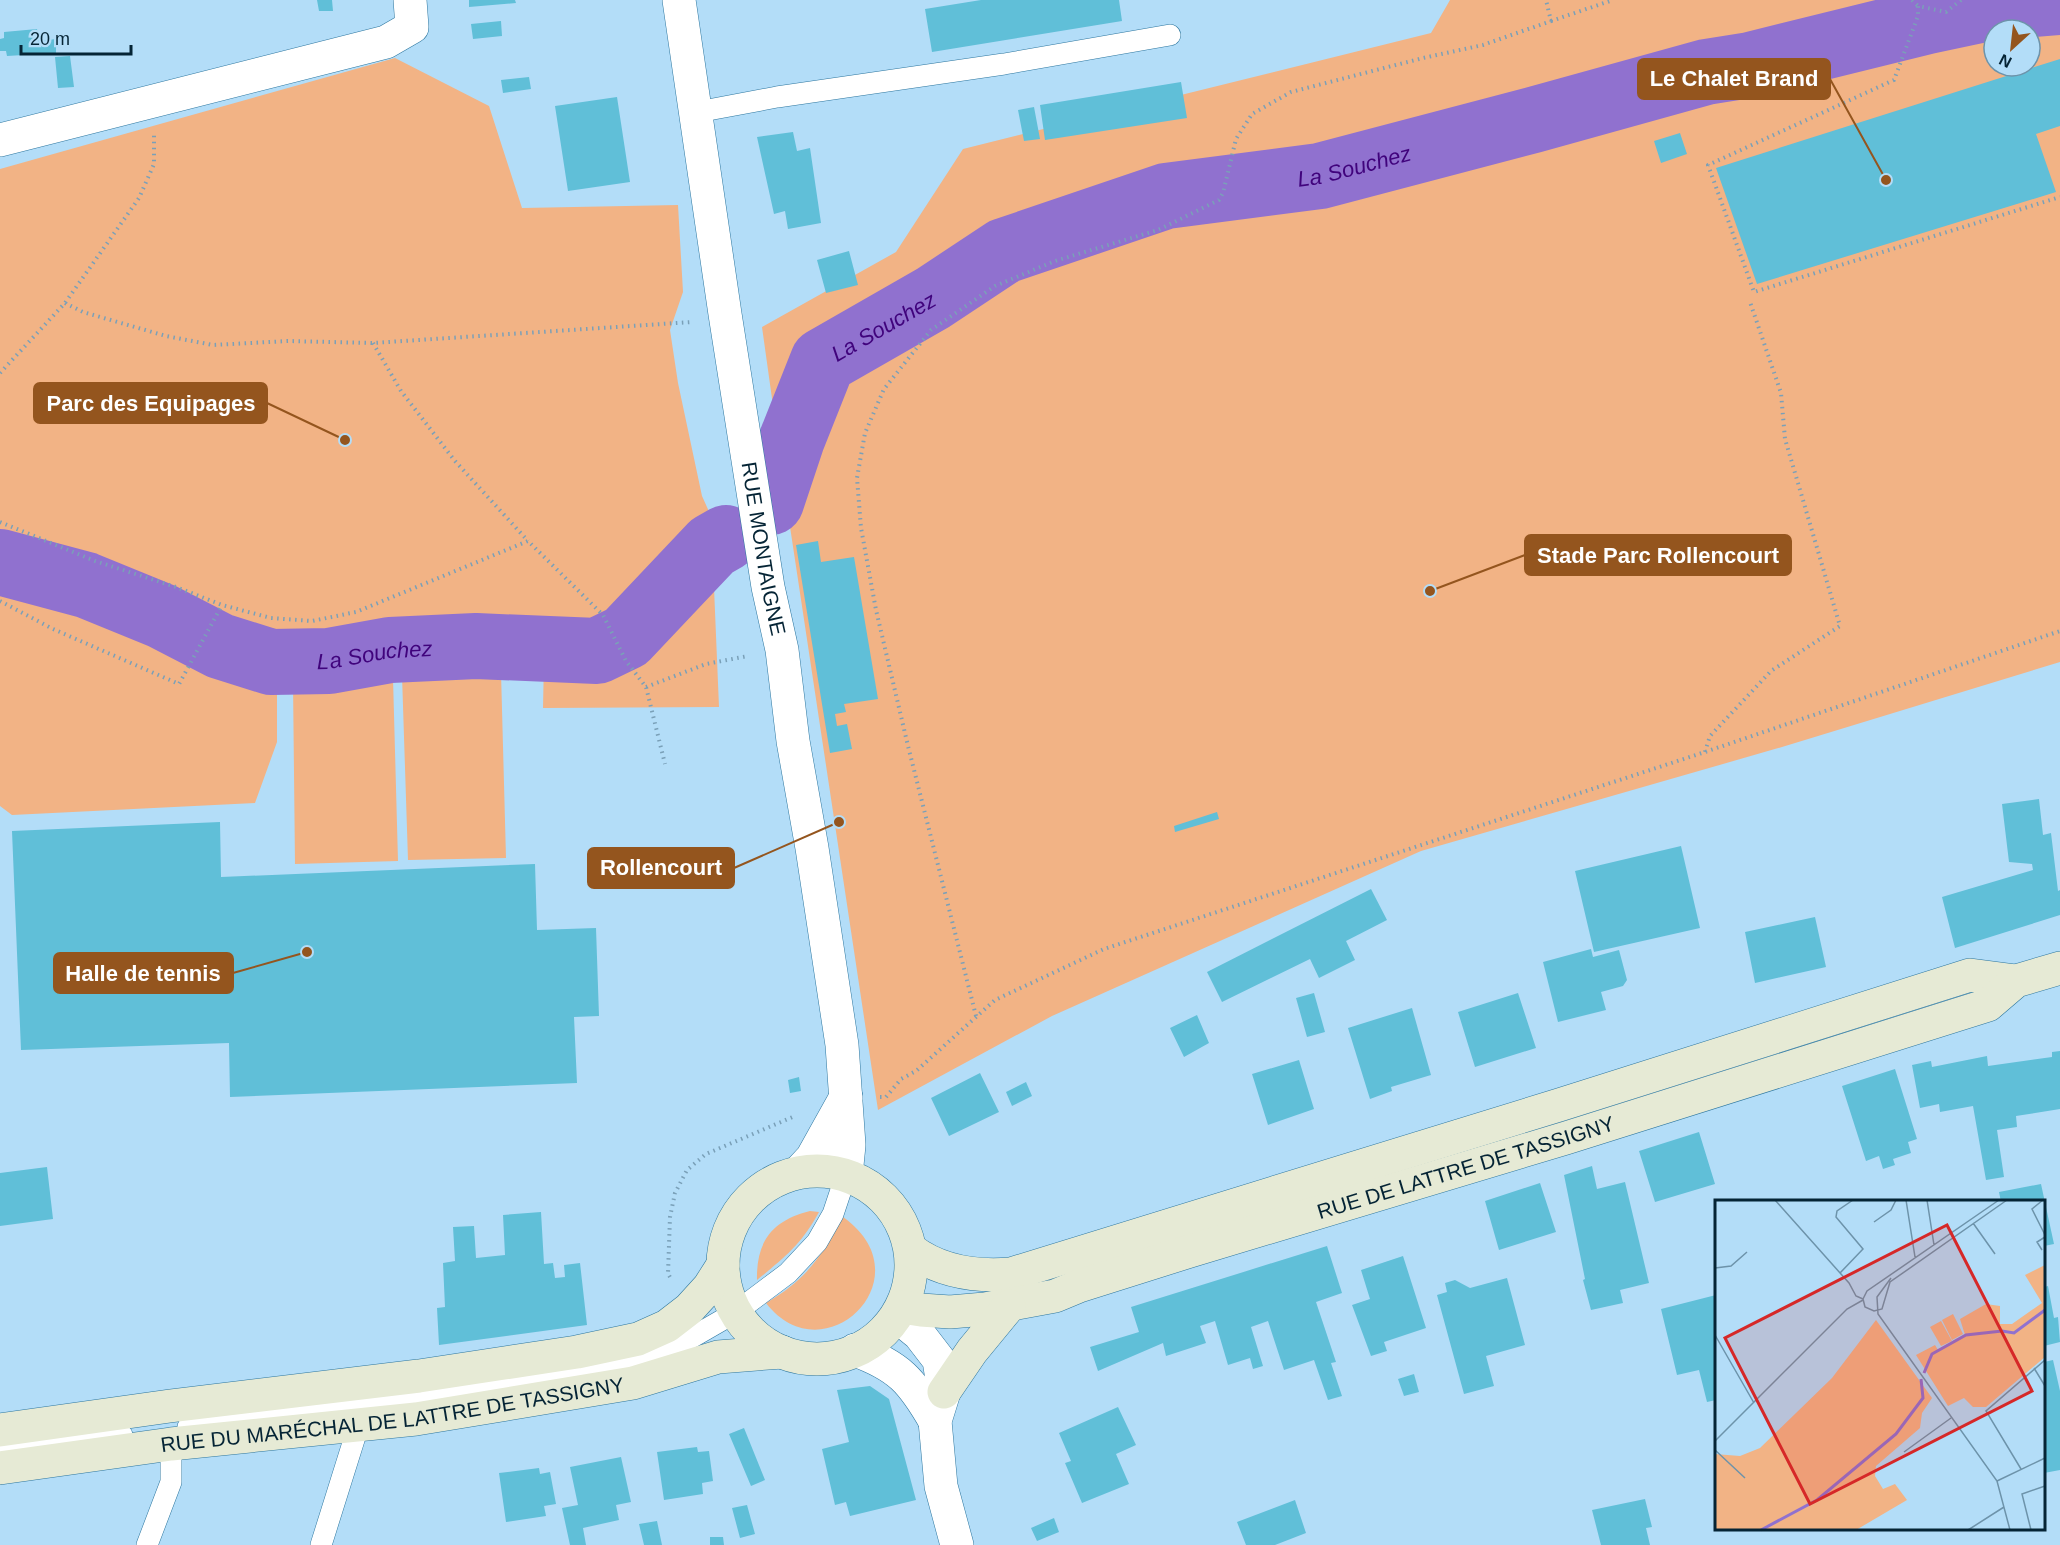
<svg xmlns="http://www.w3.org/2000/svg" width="2060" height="1545" font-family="Arial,sans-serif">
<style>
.green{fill:#f2b385;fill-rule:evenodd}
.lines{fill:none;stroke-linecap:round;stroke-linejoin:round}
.river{stroke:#9071cf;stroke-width:66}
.building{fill:#60bfd8}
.lane-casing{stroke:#2c769f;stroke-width:22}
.street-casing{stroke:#2c769f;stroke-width:34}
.secondary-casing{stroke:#2c769f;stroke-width:34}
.path{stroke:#7aa0b8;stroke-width:4;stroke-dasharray:1.5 4.5;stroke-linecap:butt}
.lane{stroke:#fff;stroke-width:21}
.street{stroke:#fff;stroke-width:33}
.secondary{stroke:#e6ead5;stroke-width:33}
.labels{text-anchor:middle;stroke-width:5;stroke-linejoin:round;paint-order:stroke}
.street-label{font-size:21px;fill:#052435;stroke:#b3ddf8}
.water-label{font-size:22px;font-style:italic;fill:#40037c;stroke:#b3ddf8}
.inset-river{fill:none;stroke:#9071cf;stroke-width:3}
.inset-road{fill:none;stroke:#6d93aa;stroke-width:1.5}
.view{fill:#d62828;fill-opacity:0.15;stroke:#d62828;stroke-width:3}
.inset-edge{fill:none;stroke:#052435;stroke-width:3}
.leader{fill:none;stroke:#94551e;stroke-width:2}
.callout-dot{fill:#94551e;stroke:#b3ddf8;stroke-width:2}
.callout{fill:#94551e;stroke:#94551e;stroke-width:2}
.callout-label{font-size:22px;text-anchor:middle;font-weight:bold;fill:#fff}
</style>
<rect width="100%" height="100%" fill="#b3ddf8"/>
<path class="green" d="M1450,0H2060V662L1782,747L1421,851L1052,1016L878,1110L789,520L762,327L896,252L963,149L1431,33ZM1994,30H2030V66H1994Z
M395,58L489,106L522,208L678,205L683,292L670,330L678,383L702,496L711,516L719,707L543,708L544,659L277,669V742L255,803L12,815L0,806V169Z
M501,672L506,858L408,860L402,675Z
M393,678L398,861L295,864L293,682Z
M810,1211L819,1212C801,1245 785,1257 757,1280C756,1241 773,1220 810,1211Z
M843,1217C928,1277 824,1378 766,1303C806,1280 821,1257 843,1217Z"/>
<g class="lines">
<g class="river">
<path id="s1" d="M771,502L792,439L823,361L933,298L1004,251L1166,196L1320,176L1533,120L1706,72L1750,65L1928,21L1994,7L2060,2"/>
<path id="s2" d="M0,562L86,585L162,616L220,646L271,662L329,661L390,650L476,646L597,651L626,637L712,546L726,538"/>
</g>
</g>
<path class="building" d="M317,0H332L333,11H319Z
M469,0H515L516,3L469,7Z
M981,0H1119L1122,21L932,52L925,9Z
M501,21L502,36L473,39L471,24Z
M37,29L39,41L56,39V53L7,56L6,51H0V39L4,38V32Z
M70,56L74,87L58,88L55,57Z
M2060,59V126L2036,134L2056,192L1757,284L1716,168Z
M529,77L531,89L503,93L501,80Z
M1181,82L1187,118L1045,140L1040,105Z
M617,97L630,182L568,191L555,106Z
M1034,107L1040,139L1024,141L1018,110Z
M793,132L797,151L810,148L821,223L788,229L785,211L774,214L757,137Z
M1680,133L1687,154L1661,163L1654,141Z
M849,251L858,285L826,293L817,260Z
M818,541L821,562L854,557L878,699L844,704L846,712L835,714L837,726L847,724L852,749L830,753L796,545Z
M2039,799L2043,835L2051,833L2058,891L2060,890V915L1955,948L1942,897L2033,870L2032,864L2009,862L2002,804Z
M1217,812L1219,819L1175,832L1174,826Z
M220,822L221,877L535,864L537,930L596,928L599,1016L574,1017L577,1083L230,1097L229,1043L21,1050L12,831Z
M1681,846L1700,928L1594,952L1575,871Z
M1371,889L1387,920L1346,941L1355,960L1319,978L1310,959L1222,1002L1207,972Z
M1815,917L1826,967L1755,983L1745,932Z
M1591,949L1593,957L1619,950L1627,980L1623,986L1601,992L1606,1010L1558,1022L1543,962Z
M1314,993L1325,1032L1307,1037L1296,998Z
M1518,993L1536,1048L1475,1067L1458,1012Z
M1412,1008L1431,1075L1391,1087L1392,1091L1370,1099L1348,1028Z
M1197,1015L1209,1043L1184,1057L1170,1028Z
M2060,1051V1109L2016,1116L2017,1127L1997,1130L2004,1177L1986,1180L1973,1106L1940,1112L1939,1104L1920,1108L1912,1065L1931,1061L1932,1067L1987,1056L1988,1066L2052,1057V1052Z
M1299,1060L1314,1109L1268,1125L1252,1074Z
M1895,1069L1917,1139L1908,1142L1911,1153L1893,1159L1895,1165L1883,1169L1879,1156L1866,1161L1842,1086Z
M980,1073L999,1112L949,1136L931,1098Z
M799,1077L801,1091L790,1093L788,1080Z
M1026,1082L1032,1096L1012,1106L1006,1092Z
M1699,1132L1715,1184L1655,1202L1639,1151Z
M1592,1166L1597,1189L1625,1182L1649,1283L1620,1290L1623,1303L1591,1310L1583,1280L1585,1279L1564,1175Z
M47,1167L53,1219L0,1226V1173Z
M1540,1183L1556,1232L1499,1250L1485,1201Z
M2041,1184L2054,1244L2044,1246V1202H2001L1999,1192Z
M541,1212L544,1264L553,1263L555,1278L565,1277L564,1265L580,1263L587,1325L439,1345L437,1308L445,1307L443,1263L455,1261L453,1227L474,1226L476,1258L505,1255L503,1215Z
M1327,1246L1342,1293L1316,1302L1336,1362L1331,1363L1342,1396L1328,1400L1314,1360L1284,1370L1268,1321L1251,1327L1263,1366L1253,1369L1250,1358L1228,1365L1215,1321L1200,1326L1206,1343L1166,1356L1163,1343L1098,1371L1090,1347L1139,1332L1131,1307Z
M1403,1256L1426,1328L1384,1342L1387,1351L1371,1356L1352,1305L1370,1299L1361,1270Z
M1507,1278L1525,1345L1486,1356L1494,1386L1464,1394L1437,1295L1447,1292L1445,1283L1455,1280L1470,1288Z
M2048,1286L2054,1318L2058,1317L2060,1342L2044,1346V1287Z
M1716,1295V1400L1707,1402L1699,1370L1677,1375L1661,1309Z
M2053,1360L2060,1391V1470L2044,1473V1362Z
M1414,1374L1419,1392L1404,1396L1398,1379Z
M870,1386L889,1399L916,1500L850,1516L846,1502L835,1505L822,1449L849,1442L837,1390Z
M1118,1407L1136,1445L1116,1454L1129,1484L1082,1503L1065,1463L1071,1461L1059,1433Z
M744,1428L765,1480L751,1486L729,1434Z
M697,1447L698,1452L709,1451L713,1481L702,1483L703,1494L664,1500L657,1452Z
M621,1457L631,1502L616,1505L619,1520L583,1528L586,1545H570L562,1508L578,1505L570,1467Z
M539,1468L540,1474L550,1472L556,1504L544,1506L546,1516L506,1522L499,1473Z
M1645,1499L1652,1527L1646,1528L1650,1545H1601L1592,1510Z
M1295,1500L1306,1533L1275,1545H1246L1237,1522Z
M747,1505L755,1534L740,1538L732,1508Z
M1054,1518L1059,1532L1037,1541L1031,1528Z
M657,1521L662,1545H644L639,1524Z
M710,1537H723L724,1545H710Z"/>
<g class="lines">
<defs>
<path id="lane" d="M695,110H708L777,97L1004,64L1170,35
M188,1427L388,1397L560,1375L628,1364L652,1358L677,1346L736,1312L788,1273L817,1242L833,1214L846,1175
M0,1449L122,1435
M147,1545L171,1482V1444
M321,1545L358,1427"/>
<g id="street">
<path id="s3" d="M679,0L725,314L768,587L782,650L793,741L812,848L842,1045L849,1145L846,1175"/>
<path d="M0,140L386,42L412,27L410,0"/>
<path d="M799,1172L812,1158L846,1097"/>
<path d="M897,1316L919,1334L939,1360L944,1392L935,1421L941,1486L957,1545"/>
<path d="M855,1350C899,1366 912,1381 935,1421"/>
</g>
<g id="secondary">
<circle cx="817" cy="1265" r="94"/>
<path d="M911,1250C940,1272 974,1277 1011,1274L1559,1105L1970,975L2016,981"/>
<path id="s4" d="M902,1307L921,1310L950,1312L985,1309L1055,1296L1079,1286L1190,1251L1566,1138L1988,1005L2016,981L2060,968"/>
<path d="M944,1392L972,1351L1009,1306"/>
<path d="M0,1430L170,1406L419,1376L577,1352L638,1339L667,1326L689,1309L709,1287L723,1265"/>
<path id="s5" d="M0,1468L171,1444L416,1419L633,1383L718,1357L782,1352"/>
</g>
</defs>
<use href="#lane" class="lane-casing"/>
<use href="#street" class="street-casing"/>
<use href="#secondary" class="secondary-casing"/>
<path class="path" d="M1912,0L1918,6
M1961,0L1946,12L1918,6V16L1894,80L1708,165L1754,292L2060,197
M1551,21L1613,0
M65,303L83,312L166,336L213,345L288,341L373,343L692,322
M373,343L401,391L455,461L528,541
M0,373L65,303L139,198L154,164V135
M0,522L95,561L176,587L222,605L271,618L312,621L356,612L528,541L603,615L626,661L646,687L665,764
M0,601L53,629L179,684L222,605
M646,687L706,664L748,656
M1705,752L1710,736L1771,671L1840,626L1785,439L1781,393L1750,302
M976,1016L908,746L876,610L861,528L857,478L865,433L884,389L931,330L995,286L1055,261L1158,230L1219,200L1223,193L1236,139L1252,114L1291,92L1423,58L1483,45L1551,21L1546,0
M880,1097H886L901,1079L916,1071L995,1000L1104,949L1705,752L2060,631
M670,1277L668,1274L670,1217L675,1193L687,1170L706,1154L795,1116"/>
<use href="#lane" class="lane"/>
<use href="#street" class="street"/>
<use href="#secondary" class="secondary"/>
</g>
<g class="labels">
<g class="street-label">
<text dy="7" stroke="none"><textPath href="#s3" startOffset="555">RUE MONTAIGNE</textPath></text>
<text dy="7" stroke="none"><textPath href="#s4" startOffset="585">RUE DE LATTRE DE TASSIGNY</textPath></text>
<text dy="7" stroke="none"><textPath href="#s5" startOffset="396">RUE DU MARÉCHAL DE LATTRE DE TASSIGNY</textPath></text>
</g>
<g class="water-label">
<text dy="8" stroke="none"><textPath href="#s1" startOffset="724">La Souchez</textPath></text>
<text dy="8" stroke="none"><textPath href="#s1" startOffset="220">La Souchez</textPath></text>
<text dy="8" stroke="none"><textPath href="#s2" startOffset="394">La Souchez</textPath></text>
</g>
</g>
<g transform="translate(1715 1200)">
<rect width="330" height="330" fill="#b3ddf8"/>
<path d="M330,65V157L271,207H258L249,198L233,206L201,155L220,145L223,150L250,135L245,119L271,104L285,106V124H297L327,103L310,75ZM238,114L248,134L237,140L227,120ZM161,120L217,198L207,213L205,228L161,266L160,276L168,289L180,284L192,300L141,330H0V254L25,256L45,248L117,178ZM226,121L237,141L226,146L215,127Z" fill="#f2b385"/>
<path class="inset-river" d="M209,173L217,154L251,135L287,131L299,133L330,110M46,330L102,300L181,234L208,198L206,179"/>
<path class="inset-road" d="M60,0L134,83L141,96L148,99M191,0L200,57M212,0L219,45M284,0L152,91L148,99L150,107L159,111L167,109L175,82L292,0M328,0L317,9L330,35M159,22L176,10L181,0M258,23L280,54M327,50L322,42L330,37M0,68L16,66L32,52M125,73L148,49L121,17L122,11L138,0M176,78L162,97L163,114L282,281L295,330M0,135L39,203M319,168L330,186M0,241L132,109L148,100M0,250L30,278M189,252L236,218M306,269L271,211L330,160M282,281L330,258M253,330L289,307M316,330L307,294L330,286"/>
<path class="view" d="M232,25L317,191L95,304L10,138Z"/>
<rect width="330" height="330" class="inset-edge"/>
</g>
<path class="leader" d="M1886 180L1830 79M345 440L267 403M1430 591L1525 555M839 822L734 868M307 952L233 973"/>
<g class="callout-dot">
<circle cx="1886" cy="180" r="6"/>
<circle cx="345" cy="440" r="6"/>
<circle cx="1430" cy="591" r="6"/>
<circle cx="839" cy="822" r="6"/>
<circle cx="307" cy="952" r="6"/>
</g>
<g class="callout">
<rect x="1638" y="59" width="192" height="40" rx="6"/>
<rect x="34" y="383" width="233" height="40" rx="6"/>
<rect x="1525" y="535" width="266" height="40" rx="6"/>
<rect x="588" y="848" width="146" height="40" rx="6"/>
<rect x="54" y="953" width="179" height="40" rx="6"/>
</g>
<g class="callout-label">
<text x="1734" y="86">Le Chalet Brand</text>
<text x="151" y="411">Parc des Equipages</text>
<text x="1658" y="563">Stade Parc Rollencourt</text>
<text x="661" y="875">Rollencourt</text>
<text x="143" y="981">Halle de tennis</text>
</g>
<g transform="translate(2012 48) rotate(207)"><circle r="28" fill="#b3ddf8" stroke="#6d93aa" stroke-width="1.5"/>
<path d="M0-4.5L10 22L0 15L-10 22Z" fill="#94551e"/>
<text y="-9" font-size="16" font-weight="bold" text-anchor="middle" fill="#052435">N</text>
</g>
<path d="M21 45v9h110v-9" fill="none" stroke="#052435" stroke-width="3"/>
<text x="30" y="45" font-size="18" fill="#052435" stroke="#b3ddf8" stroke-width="4.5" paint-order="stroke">20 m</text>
</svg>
